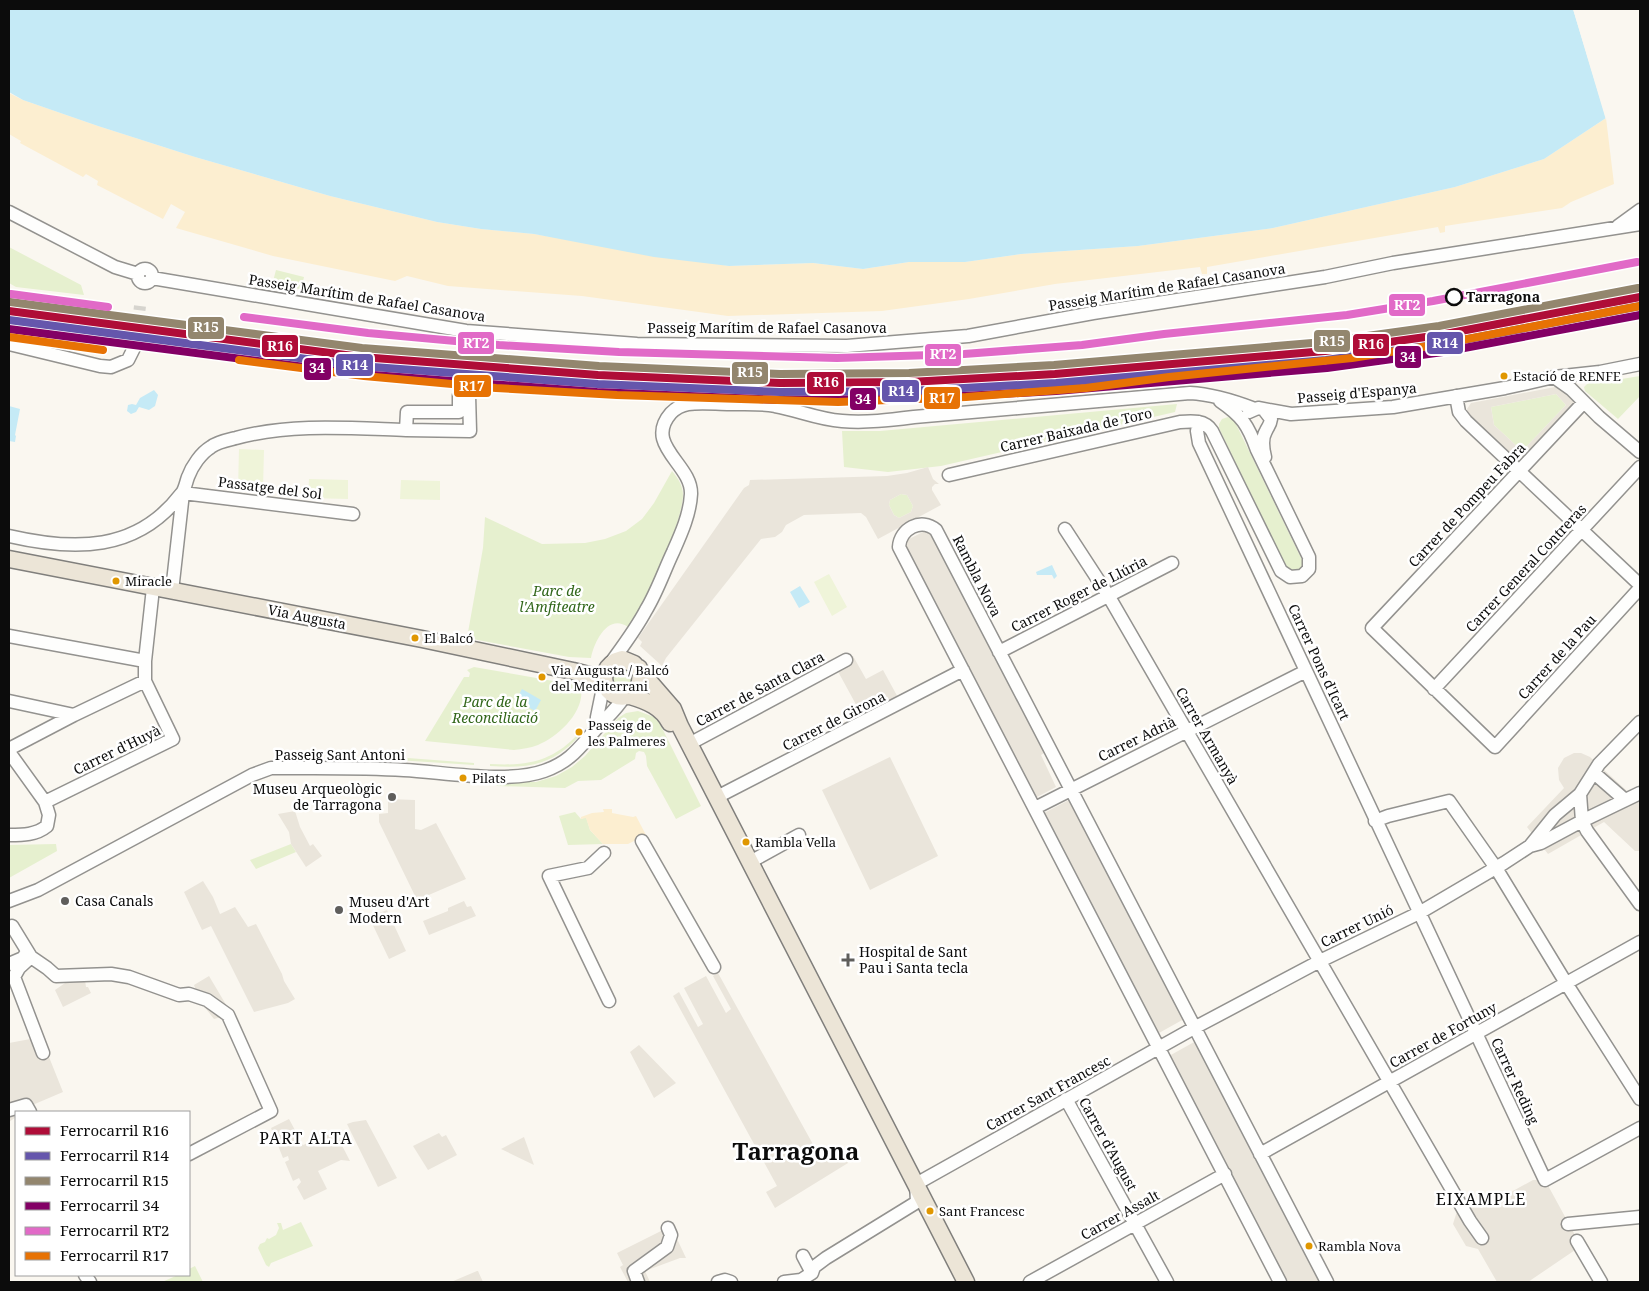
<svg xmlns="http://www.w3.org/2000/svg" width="1649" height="1291" font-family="'Noto Serif',serif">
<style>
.green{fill:#e6f0cf}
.sand{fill:#fceed0}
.pitch{fill:#eff4d9}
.plaza{fill:#eae5db;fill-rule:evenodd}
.water{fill:#c5eaf6}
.pier{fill:#faf7f0}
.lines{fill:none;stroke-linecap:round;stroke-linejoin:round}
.minor-tunnel{stroke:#d6d4ce;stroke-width:12;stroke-dasharray:12 6;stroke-linecap:butt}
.minor-casing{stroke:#93928f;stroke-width:15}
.major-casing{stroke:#807f7c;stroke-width:19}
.minor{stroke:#fefefd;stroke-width:12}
.major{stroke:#ece5d7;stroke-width:16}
.rail-1-casing{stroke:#fff;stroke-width:11}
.rail-2-casing{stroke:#fff;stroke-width:11}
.rail-3-casing{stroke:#fff;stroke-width:11}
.rail-4-casing{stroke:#fff;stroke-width:11}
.rail-5-casing{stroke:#fff;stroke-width:11}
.rail-6-casing{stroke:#fff;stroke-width:11}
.rail-1{stroke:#af0d38;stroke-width:8}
.rail-2{stroke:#6556ac;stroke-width:8}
.rail-3{stroke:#93866e;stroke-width:8}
.rail-4{stroke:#830065;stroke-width:8}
.rail-5{stroke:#e16ac7;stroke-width:8}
.rail-6{stroke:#e77204;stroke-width:8}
.stop-dot{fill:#fff;stroke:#0c0c0c;stroke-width:2.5}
.bus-dot{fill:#e09701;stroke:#fff;stroke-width:2}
.poi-dot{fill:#5f5e5c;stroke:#fff;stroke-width:2}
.labels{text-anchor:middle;stroke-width:5;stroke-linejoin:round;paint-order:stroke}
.bus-label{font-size:13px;fill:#0c0c0c;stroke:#fff;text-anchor:start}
.street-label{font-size:14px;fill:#0c0c0c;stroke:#fff}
.stop-label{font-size:14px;font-weight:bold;fill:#0c0c0c;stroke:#fff;text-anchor:start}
.park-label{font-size:14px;font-style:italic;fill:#31661a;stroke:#fff}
.poi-label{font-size:14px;fill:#0c0c0c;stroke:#fff;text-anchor:start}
.quarter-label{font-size:16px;letter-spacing:1px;fill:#0c0c0c;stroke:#fff}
.town-label{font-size:24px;font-weight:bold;fill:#0c0c0c;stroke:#fff}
.line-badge{stroke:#fff;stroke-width:2}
.badge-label{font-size:14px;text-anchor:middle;font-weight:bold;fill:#fff}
</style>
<rect width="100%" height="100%" fill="#faf7f0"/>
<path class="green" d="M9,247L81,285L84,295L16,287L9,283Z
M276,270L304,277L301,289L272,285Z
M1640,376V396L1618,419L1585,391L1584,387L1590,381L1597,383Z
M1556,394L1566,405L1522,451L1494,425L1491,407Z
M1177,404L1175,412L941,466L888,472L844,467L842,431H880Z
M1228,417L1234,420L1302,560L1303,566L1300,571H1287L1219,428V424L1222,419Z
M672,471C678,478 683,486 683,495C683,521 647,599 632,622L628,627C608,613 594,642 591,658L569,657L467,638L483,548L485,517L542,544L585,543L605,539L626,531L642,519L654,503Z
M901,494L907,495L913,506L911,512L899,518L894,515L889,505L890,500Z
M474,667L576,685L581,688C585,712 558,737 538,745C530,748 522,749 514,750L425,741L464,677H469L470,673L467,670Z
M617,667H628L635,679L624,691L612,685L611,674Z
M638,711L654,717L660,724L701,806L676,819L647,766L646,756L644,752L639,751L636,753L635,759L601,780L578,781L565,788L497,786L496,782H536L556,776L572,767L585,756L618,718L626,713Z
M578,734L580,735C554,765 528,769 490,766V764C527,766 552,762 578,734Z
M381,756L474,763V765L381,759Z
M575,812L581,819L586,817L590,830L603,844L568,845L559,816Z
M56,844L57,851L9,878V845Z
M291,844L296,852L256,869L250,860Z
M301,1222L313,1246L271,1263L269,1267L266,1265L258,1248L260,1244L265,1242L267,1238L269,1239L276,1235L279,1228L277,1223H281L283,1230Z
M195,1266L203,1282H162L178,1275H189V1269Z"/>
<path class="sand" d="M9,93L23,100L98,126L195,157L330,196L437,222L481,229L534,234L729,266L813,263L863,269L909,262H965L1021,254L1138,246L1273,228L1455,187L1544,159L1606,118L1614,184L1571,202L1562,208L1445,226V232L1440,233L1438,227L1207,267V274H1202L1200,267L1055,284L969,299L882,311L728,316L582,296L448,286L407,276L395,281L273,256L176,228L185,212L171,204L163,219L97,185L98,181L86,174L83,177L20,143L21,141L9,134Z
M603,809H612V813L633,817L636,816L646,835L628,844H603L590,830L586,818L581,819V817L592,813L604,812Z"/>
<path class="pitch" d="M239,449L264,450L263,489H238Z
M309,479L348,480V499L308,498Z
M401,480L440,481V500L400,499Z
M829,574L847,607L832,616L814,582Z"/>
<path class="plaza" d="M1560,386L1576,403L1524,459L1512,458L1469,415L1467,409L1471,403ZM1556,394L1566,405L1522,451L1494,425L1491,407Z
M928,467L933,479L939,484H935L932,487V490L941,505L878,539L866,517L861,513L804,515L786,525L782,532L775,537L761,539L666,658L662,666L640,646L642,642L638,638L744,488L749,485L750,480L887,476L907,473ZM901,494L907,495L913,506L911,512L899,518L894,515L889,505L890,500Z
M929,529L1046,752L1041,755L1056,787L1037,797L1034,796L903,542Z
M853,656L866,679L883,670L901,703L865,721L835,666Z
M1574,753H1581L1590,757L1638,801H1640V851H1635L1604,822L1548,854L1527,827L1564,788L1559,780L1558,768L1564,758Z
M890,757L938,856L870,890L822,790Z
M388,799L415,800V829L421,830L436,823L466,879L417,900L379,822V814L388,813Z
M1069,800H1071L1184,1019L1159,1033L1157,1032L1044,813Z
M295,811L300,827L310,846L313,844L322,856L306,867L291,844L289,832L278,814Z
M203,881L213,897L220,914L235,907L248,927L256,924L282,974L284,981L295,999L288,1003L254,1012L211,926L202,930L184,892Z
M464,901L467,907L471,906L476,916L429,935L423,921L448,911V908Z
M387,910L406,951L389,959L369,917Z
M718,973L820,1157L838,1147L848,1163L775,1208L766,1192L777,1186L673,996L679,992L698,1027L703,1024L684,988L706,976L726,1013L731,1009L713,976Z
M209,976L228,1008L230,1015L214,1019L199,1000L194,985Z
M85,980L86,987H88L91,993L63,1007L55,990L68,981Z
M41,1037L63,1092L16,1112V1117L9,1122V1043Z
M1196,1041L1320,1280L1319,1282H1287L1169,1056Z
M639,1045L676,1083L654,1098L630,1052Z
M289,1119L303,1145L335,1132L350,1161L341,1160L318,1171L327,1189L304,1200L297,1187L301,1182L299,1178L293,1181L285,1162L289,1160L288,1156L283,1158L271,1128Z
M366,1120L397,1178L378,1187L347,1124L353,1122Z
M439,1133L442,1137L446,1135L457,1155L428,1170L413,1146Z
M524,1137L534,1165L501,1149Z
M1533,1180H1545L1581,1246L1528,1282H1497L1478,1249L1466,1246L1453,1224L1458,1208L1467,1203L1482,1208Z
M671,1226L686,1258H680L645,1271L650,1282H628L620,1267L623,1265L617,1253Z
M478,1271L483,1282H451L477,1271Z"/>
<path class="water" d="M9,9H1573L1606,118L1544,159L1455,187L1273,228L1138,246L1021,254L965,262H909L863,269L813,263L729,266L654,257L534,234L481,229L437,222L330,196L195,157L98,126L23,100L9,92Z
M154,390L158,395L155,406L149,410L139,407L136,412L131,414L127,411L128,405L132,404L136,405L140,398Z
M9,406L20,409L15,435L16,436L15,442L9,441Z
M1052,565L1057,576L1054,579L1052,575H1037L1036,572Z
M800,586L810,602L799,608L790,592Z
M522,689L541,700L535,711L516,700Z"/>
<path class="pier" d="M1573,9H1575L1608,117L1606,120Z"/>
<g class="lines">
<path class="minor-tunnel" d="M135,346L140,306"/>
<defs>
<path id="minor" d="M9,212L115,267L138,274
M1618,226L1640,210
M138 276a7 7 0 1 1 14 0a7 7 0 1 1-14 0Z
M152,278L466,331L637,344L847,346L968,336L1093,313L1325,277L1393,263L1640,224
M9,344L100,366L111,367L128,360L135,346
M1554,377L1571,389L1599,417L1640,452
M459,395H469L470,431L406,430L407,412H459Z
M1456,396L1459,412L1466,421L1640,585
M1584,402L1372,628L1495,747L1640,588
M1264,410L1271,419C1270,426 1268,426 1266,431C1261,439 1263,449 1265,457
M1249,412L1258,408L1291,414L1393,407L1505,388L1554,377L1600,372L1640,364
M1199,422L1197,431L1199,443L1545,1180L1640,1128
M949,475L1180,422C1192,421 1205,420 1212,431L1281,571L1290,577L1302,576L1309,569V557L1257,450C1248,425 1242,416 1220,401
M1065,529L1108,595L1470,1221L1482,1238
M9,536C74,551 137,552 181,494C185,490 186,482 188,477C192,466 201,453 211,447C217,442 228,440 236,438C290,423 349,428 406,430
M172,591L183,493L353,514
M9,636L145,661
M999,652L1172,563
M610,664C623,646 636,629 646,610C657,592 664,571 673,552C681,534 690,514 691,494C692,464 643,445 671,413C676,408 682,405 688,404C702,402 716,404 730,404C745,404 761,403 775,406C798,410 817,419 842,421C866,423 890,420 914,417L1190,393C1212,394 1234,401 1255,409
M1434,689L1640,467
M9,701L74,715
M596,729L597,717L604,683
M689,744L846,660
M9,749L74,715L145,681
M9,752L45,802
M1594,773L1625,800
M1580,794L1582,821L1587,831L1640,904
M717,797L963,670
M1035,808L1306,671
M1375,821L1388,816L1449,801L1496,868L1566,983L1640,1099
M9,835C23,835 36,835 47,826L49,815L45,802L173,739L145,681V661L153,588
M642,841L714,967
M1530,846L1541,843L1582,821L1640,793
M604,853L588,868L549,876L609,1001
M750,862L799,835
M9,901L38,890L252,775L271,768C315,768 360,767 404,770C443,772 508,784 544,771C570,762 579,748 596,729C606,718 616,710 624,697
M12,926L31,957L47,968L56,976L111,974L129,977L179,995L189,994L207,1000L228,1015L271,1111L189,1154
M31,957L19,968L14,977L43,1053
M9,964L23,958L26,953
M1066,1099L1167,1282
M9,1110L26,1105L30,1112
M1260,1154L1640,942
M1568,1224L1640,1217
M1577,1241L1601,1282
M803,1256L812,1273
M812,1273L814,1267L826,1258L917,1202L916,1184L1194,1028L1320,961L1419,913L1504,863L1530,846L1555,815L1580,794L1599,764L1640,722
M85,1275L90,1282
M638,1282L634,1271L667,1247L671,1235L668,1228
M718,1282L725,1280L731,1282
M784,1282L801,1280L812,1273
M1030,1282L1225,1174
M1280,1282L899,547C900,529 921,517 936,530L1327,1282"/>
<path id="major" d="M9,559L422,639L573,671L604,679
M639,668L641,675L639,687C618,714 587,678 616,661L622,659L634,664L673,709L680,726L966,1282
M630,696C647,701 662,707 670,723"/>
</defs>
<use href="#minor" class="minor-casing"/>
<use href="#major" class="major-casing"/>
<use href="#minor" class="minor"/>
<use href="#major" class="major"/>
<defs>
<path id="rail-1" d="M9,311L361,357L598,375L780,383L909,382L1055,374L1325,351L1440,335L1640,297"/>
<path id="rail-2" d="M9,320L360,366L598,384L780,392L909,391L1056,383L1326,360L1442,344L1640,306"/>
<path id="rail-3" d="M10,302L362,348L599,366L780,374L909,373L1054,365L1324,342L1439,326L1638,288"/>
<path id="rail-4" d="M9,329L360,374L597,392L779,400L909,399L1056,391L1327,368L1443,352L1640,315"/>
<path id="rail-5" d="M11,294L108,307
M244,317L368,333L499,345L619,352L837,358L964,354L1082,345L1164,334L1347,315L1433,301L1637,262"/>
<path id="rail-6" d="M9,337L103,350
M239,360L364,376L496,388L617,395L838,402L966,397L1086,388L1169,377L1352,358L1441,344L1640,306"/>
</defs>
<use href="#rail-1" class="rail-1-casing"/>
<use href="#rail-2" class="rail-2-casing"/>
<use href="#rail-3" class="rail-3-casing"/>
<use href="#rail-4" class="rail-4-casing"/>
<use href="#rail-5" class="rail-5-casing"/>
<use href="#rail-6" class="rail-6-casing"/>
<use href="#rail-1" class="rail-1"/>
<use href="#rail-2" class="rail-2"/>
<use href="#rail-3" class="rail-3"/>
<use href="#rail-4" class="rail-4"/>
<use href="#rail-5" class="rail-5"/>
<use href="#rail-6" class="rail-6"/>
</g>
<circle class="stop-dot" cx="1454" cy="297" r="8"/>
<g class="bus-dot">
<circle cx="1504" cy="376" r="4.5"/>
<circle cx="116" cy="581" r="4.5"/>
<circle cx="415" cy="638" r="4.5"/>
<circle cx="542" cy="677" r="4.5"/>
<circle cx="579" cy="732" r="4.5"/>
<circle cx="463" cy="778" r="4.5"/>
<circle cx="746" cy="842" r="4.5"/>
<circle cx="930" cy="1211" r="4.5"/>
<circle cx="1309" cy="1246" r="4.5"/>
</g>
<g class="poi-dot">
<circle cx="392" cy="797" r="5"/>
<circle cx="65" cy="901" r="5"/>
<circle cx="339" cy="910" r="5"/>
<path d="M845.5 952.5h5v5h5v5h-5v5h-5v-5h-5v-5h5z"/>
</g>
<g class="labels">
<g class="bus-label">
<text x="1513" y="381">Estació de RENFE</text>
<text x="125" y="586">Miracle</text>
<text x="424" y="643">El Balcó</text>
<text x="551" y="675">Via Augusta / Balcó<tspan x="551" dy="16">del Mediterrani</tspan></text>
<text x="588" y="730">Passeig de<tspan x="588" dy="16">les Palmeres</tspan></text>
<text x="472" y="783">Pilats</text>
<text x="755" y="847">Rambla Vella</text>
<text x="939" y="1216">Sant Francesc</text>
<text x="1318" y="1251">Rambla Nova</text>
</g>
<g class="street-label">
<text transform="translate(1167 287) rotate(-9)" y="5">Passeig Marítim de Rafael Casanova</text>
<text transform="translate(367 298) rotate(9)" y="5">Passeig Marítim de Rafael Casanova</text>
<text x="767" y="333">Passeig Marítim de Rafael Casanova</text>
<text transform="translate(1357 393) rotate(-5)" y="5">Passeig d'Espanya</text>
<text transform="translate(1076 430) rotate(-13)" y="5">Carrer Baixada de Toro</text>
<text transform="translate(270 488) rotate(7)" y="5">Passatge del Sol</text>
<text transform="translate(1467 505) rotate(-47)" y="5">Carrer de Pompeu Fabra</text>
<text transform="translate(1526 568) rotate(-47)" y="5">Carrer General Contreras</text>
<text transform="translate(977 576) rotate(63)" y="5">Rambla Nova</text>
<text transform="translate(1079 594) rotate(-27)" y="5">Carrer Roger de Llúria</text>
<text transform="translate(307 617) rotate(11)" y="5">Via Augusta</text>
<text transform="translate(1557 657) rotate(-48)" y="5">Carrer de la Pau</text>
<text transform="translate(1319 662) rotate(65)" y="5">Carrer Pons d'Icart</text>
<text transform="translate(760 689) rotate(-28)" y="5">Carrer de Santa Clara</text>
<text transform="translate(834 721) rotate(-27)" y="5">Carrer de Girona</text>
<text transform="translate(1207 736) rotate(60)" y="5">Carrer Armanyà</text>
<text transform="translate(1137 739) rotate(-26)" y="5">Carrer Adrià</text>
<text transform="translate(117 750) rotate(-26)" y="5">Carrer d'Huyà</text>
<text x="340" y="760">Passeig Sant Antoni</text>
<text transform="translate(1357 926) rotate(-26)" y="5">Carrer Unió</text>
<text transform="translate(1443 1035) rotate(-29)" y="5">Carrer de Fortuny</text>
<text transform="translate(1515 1081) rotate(65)" y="5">Carrer Reding</text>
<text transform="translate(1048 1093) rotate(-29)" y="5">Carrer Sant Francesc</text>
<text transform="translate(1108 1144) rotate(61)" y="5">Carrer d'August</text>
<text transform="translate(1120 1215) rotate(-29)" y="5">Carrer Assalt</text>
</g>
<g class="stop-label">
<text x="1466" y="302">Tarragona</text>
</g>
<g class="park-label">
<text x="557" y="596">Parc de<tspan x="557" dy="16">l'Amfiteatre</tspan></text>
<text x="495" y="707">Parc de la<tspan x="495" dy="16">Reconciliació</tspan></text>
</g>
<g class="poi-label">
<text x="382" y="794" text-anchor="end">Museu Arqueològic<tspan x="382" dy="16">de Tarragona</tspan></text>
<text x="75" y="906">Casa Canals</text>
<text x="349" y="907">Museu d'Art<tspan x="349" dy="16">Modern</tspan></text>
<text x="859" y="957">Hospital de Sant<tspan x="859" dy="16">Pau i Santa tecla</tspan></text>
</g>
<g class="quarter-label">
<text x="306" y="1144">PART ALTA</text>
<text x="1481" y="1205">EIXAMPLE</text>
</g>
<g class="town-label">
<text x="796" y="1160">Tarragona</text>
</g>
</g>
<g class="line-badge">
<rect x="1388" y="293" width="38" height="24" rx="5" fill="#e16ac7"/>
<rect x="187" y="316" width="38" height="24" rx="5" fill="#93866e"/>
<rect x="1313" y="329" width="38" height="24" rx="5" fill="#93866e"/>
<rect x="457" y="331" width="38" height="24" rx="5" fill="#e16ac7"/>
<rect x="1426" y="331" width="38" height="24" rx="5" fill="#6556ac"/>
<rect x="1352" y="333" width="38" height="24" rx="5" fill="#af0d38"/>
<rect x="261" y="334" width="38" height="24" rx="5" fill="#af0d38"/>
<rect x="924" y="343" width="38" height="24" rx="5" fill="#e16ac7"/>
<rect x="1394" y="345" width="28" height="24" rx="5" fill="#830065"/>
<rect x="335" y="353" width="39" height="24" rx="5" fill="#6556ac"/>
<rect x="303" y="357" width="29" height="24" rx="5" fill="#830065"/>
<rect x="731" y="361" width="38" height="24" rx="5" fill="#93866e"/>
<rect x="806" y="371" width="39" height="24" rx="5" fill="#af0d38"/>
<rect x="453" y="374" width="39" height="24" rx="5" fill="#e77204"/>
<rect x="881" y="379" width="39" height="24" rx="5" fill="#6556ac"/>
<rect x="923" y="386" width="38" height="24" rx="5" fill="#e77204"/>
<rect x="849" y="387" width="28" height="24" rx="5" fill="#830065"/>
</g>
<g class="badge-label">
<text x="1407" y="310">RT2</text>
<text x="206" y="332">R15</text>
<text x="1332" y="346">R15</text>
<text x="476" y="348">RT2</text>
<text x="1445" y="348">R14</text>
<text x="1371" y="349">R16</text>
<text x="280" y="351">R16</text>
<text x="943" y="359">RT2</text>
<text x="1408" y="362">34</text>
<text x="355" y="370">R14</text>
<text x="317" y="373">34</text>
<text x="750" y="377">R15</text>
<text x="826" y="387">R16</text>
<text x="472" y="391">R17</text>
<text x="901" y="396">R14</text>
<text x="942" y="403">R17</text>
<text x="863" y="404">34</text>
</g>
<rect width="1649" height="1291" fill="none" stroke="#0c0c0c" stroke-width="20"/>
<rect x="15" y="1111" width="175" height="165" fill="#ffffff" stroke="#9e9e9e"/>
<rect x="25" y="1127" width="25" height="8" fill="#af0d38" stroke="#9e9e9e"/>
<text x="60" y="1136" font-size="15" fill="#0c0c0c">Ferrocarril R16</text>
<rect x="25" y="1152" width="25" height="8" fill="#6556ac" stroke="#9e9e9e"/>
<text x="60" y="1161" font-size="15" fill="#0c0c0c">Ferrocarril R14</text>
<rect x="25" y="1177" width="25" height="8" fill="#93866e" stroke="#9e9e9e"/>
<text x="60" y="1186" font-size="15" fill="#0c0c0c">Ferrocarril R15</text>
<rect x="25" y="1202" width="25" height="8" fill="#830065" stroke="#9e9e9e"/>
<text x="60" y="1211" font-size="15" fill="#0c0c0c">Ferrocarril 34</text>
<rect x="25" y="1227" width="25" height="8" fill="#e16ac7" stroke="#9e9e9e"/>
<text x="60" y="1236" font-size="15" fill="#0c0c0c">Ferrocarril RT2</text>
<rect x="25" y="1252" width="25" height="8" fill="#e77204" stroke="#9e9e9e"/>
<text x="60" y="1261" font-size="15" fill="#0c0c0c">Ferrocarril R17</text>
</svg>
